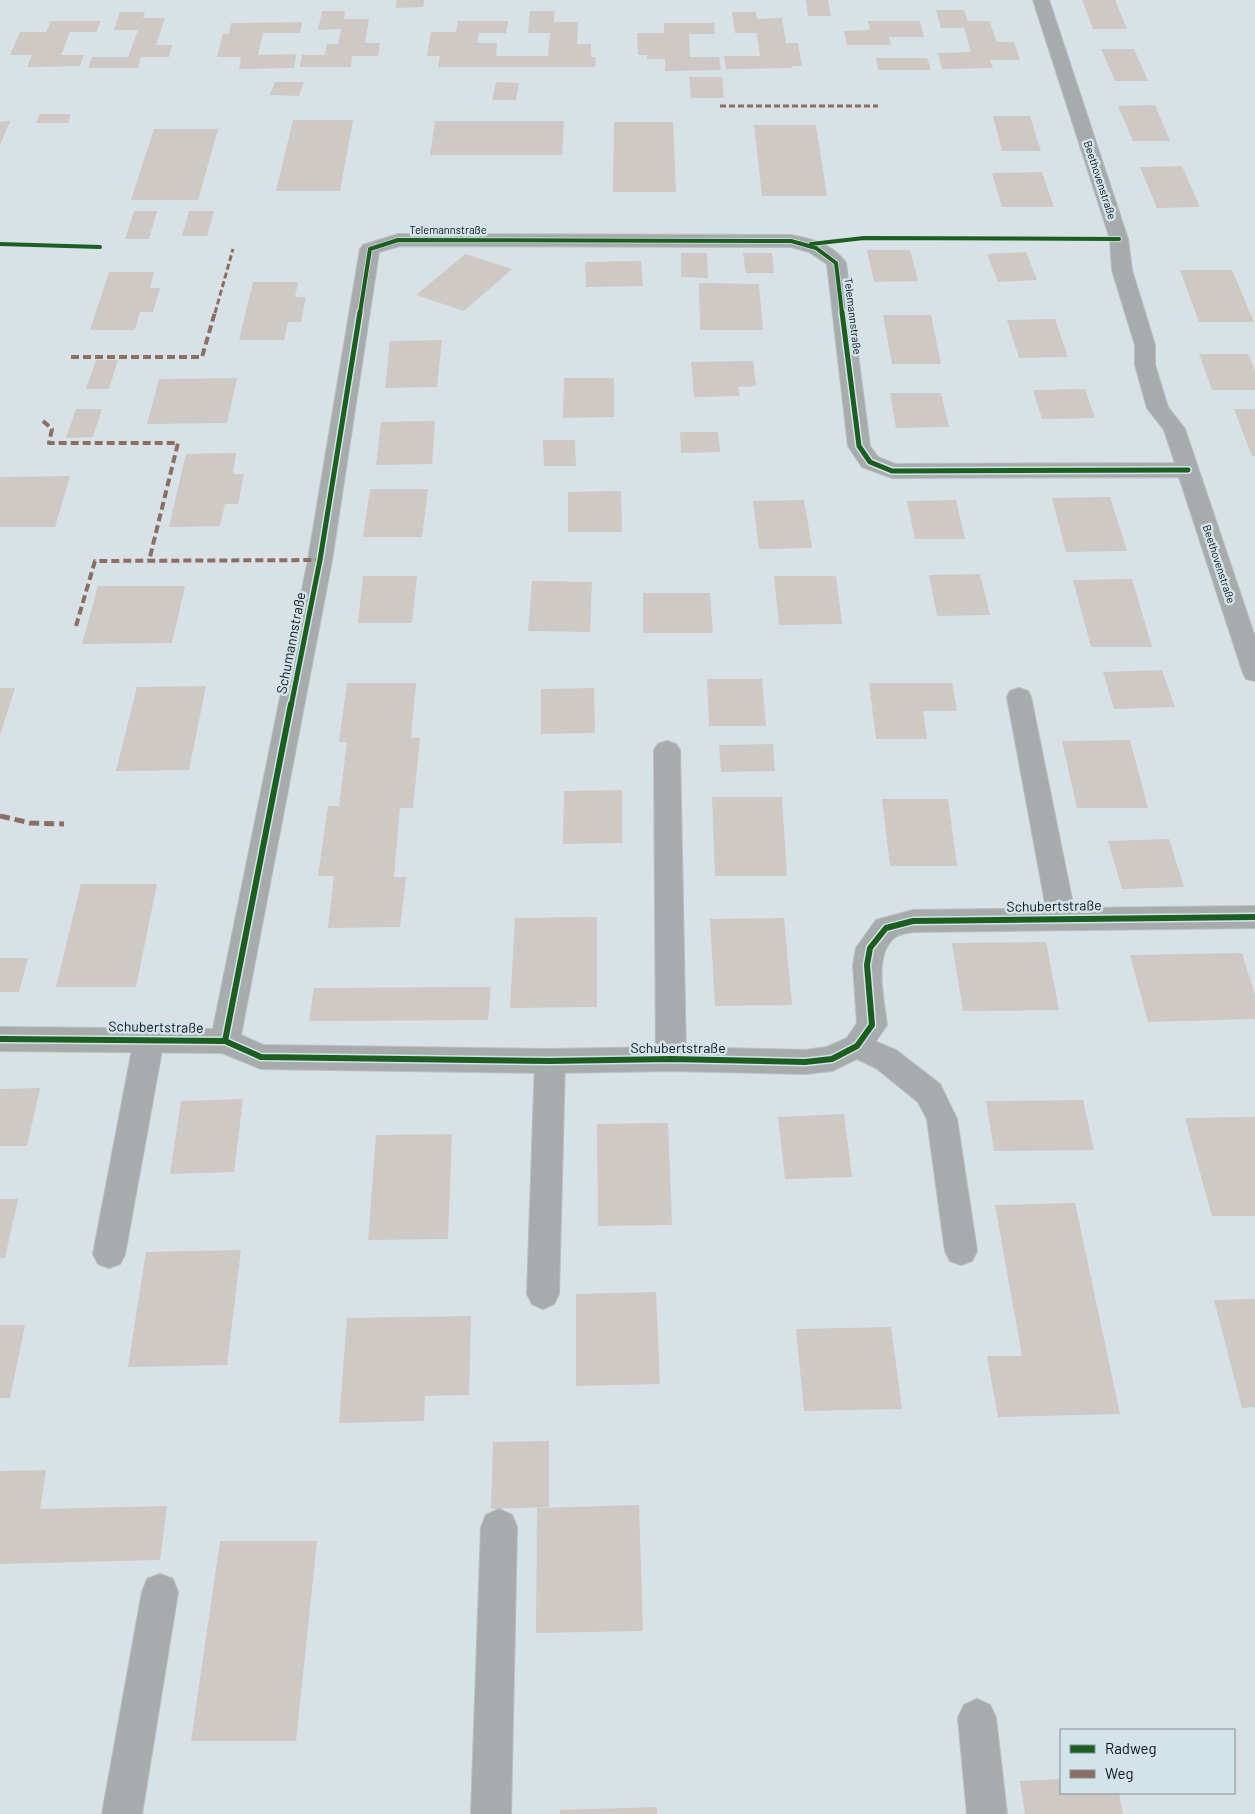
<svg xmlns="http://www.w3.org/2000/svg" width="1255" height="1814" font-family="Barlow,sans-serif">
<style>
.building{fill:#cec9c4}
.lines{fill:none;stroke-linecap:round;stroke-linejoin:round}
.service-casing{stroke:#b8bfc3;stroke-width:2}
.minor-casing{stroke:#b8bfc3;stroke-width:2}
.service{fill:#a7abac;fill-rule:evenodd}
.minor{fill:#a7abac;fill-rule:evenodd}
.quiet-far2{stroke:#8d6e63;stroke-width:3;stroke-dasharray:6 3;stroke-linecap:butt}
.quiet-far1{stroke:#8d6e63;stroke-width:4;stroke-dasharray:8 4;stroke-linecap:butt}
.quiet{stroke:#8d6e63;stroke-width:5;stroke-dasharray:10 5;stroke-linecap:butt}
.cycleway-far2-casing{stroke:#d3e3ea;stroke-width:5.5}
.cycleway-far1-casing{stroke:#d3e3ea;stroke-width:8}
.cycleway-casing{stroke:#d3e3ea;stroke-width:9}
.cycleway-far2{stroke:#1b5e20;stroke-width:4}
.cycleway-far1{stroke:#1b5e20;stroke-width:5}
.cycleway{stroke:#1b5e20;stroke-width:6}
.labels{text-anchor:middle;stroke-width:5;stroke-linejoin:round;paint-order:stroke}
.far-street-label{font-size:11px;fill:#0d1214;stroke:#d3e3ea}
.street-label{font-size:14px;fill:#0d1214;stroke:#d3e3ea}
</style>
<rect width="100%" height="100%" fill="#d8e1e5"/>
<path class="building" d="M397,0H424L423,7L396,8Z
M806,0H828L831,16H808Z
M1082,0H1115L1127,29H1093Z
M936,10H964L968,21H989L997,42H1014L1020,60H990L993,68L942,69L938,53L971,52L964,28H941Z
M322,11H345L344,19H369L365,43H380L378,56H352L351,67H300L302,55H325L327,44H338L341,29L318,30Z
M530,11H555L554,22H578L577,44H591V57H596L595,67H438L440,56H427L431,32H456L458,21H508L506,33H479L477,43H497L496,56H548L550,33H528Z
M120,12H145L143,18H165L156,45H172L169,57H141L138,68H88L92,57H128L138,30H114Z
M732,12H756L757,19L782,18L786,43H798L802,66H792V68L726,69L724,56H760L757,33H735Z
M51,21H101L96,32H70L61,55H84L80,66L27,67L32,55H10L20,32H46Z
M868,21H920L924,37H889L891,45H847L844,31L870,30Z
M302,22L300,33H263L258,55L296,54L294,68L239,69L241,57H217L223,34H229L231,23Z
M664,23H714L715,34H689L690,57H719L721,70L665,71V59H647V55H638L637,33H664Z
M1101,49H1134L1148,81H1115Z
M876,58H927L931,70H878Z
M689,77H722L724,98H691Z
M275,82H304L299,96L270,95Z
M496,82L519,83L516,100H492Z
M1155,105L1170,141H1133L1118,106Z
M40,114H71L68,123H36Z
M993,116H1030L1041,151H1002Z
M293,120H353L340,191H276Z
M10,121L0,145V122Z
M435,121H564L562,155H430Z
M614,122H673L676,192H613Z
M754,125H816L827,196H762Z
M154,129H218L198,200H131Z
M1182,166L1200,207L1157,208L1140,167Z
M1042,172L1054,207H1002L992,173Z
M134,211H157L149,239H125Z
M189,211H214L207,236H182Z
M867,250H910L918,281L874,282Z
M1026,252L1037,280L998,282L987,254Z
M681,253H707L708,278L681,277Z
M743,253H772L774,273H746Z
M465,254L512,269L464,311L416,295Z
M641,261L643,286L586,287L585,262Z
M1180,270H1232L1254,322H1199Z
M109,272H154L150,288H160L153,312H140L135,330H90Z
M253,282H298L295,297H306L301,322H288L284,340H239Z
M699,283L759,284L763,330H700Z
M883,315H931L941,364H892Z
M1055,319L1068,357L1019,358L1007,320Z
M442,340L437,387L385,388L390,341Z
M1199,354H1248L1255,370V390H1212Z
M96,360H118L109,389H86Z
M753,361L756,386L738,387L740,396L694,397L691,362Z
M237,378L227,423L147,424L159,379Z
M564,378H614V417L563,418Z
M1085,389L1095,418L1042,419L1033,390Z
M890,393H941L949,427L896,428Z
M76,409H102L93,437L66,438Z
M1234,409H1255V456H1252Z
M435,421L432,464L376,465L381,422Z
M680,432H718L720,452L681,453Z
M543,440H575L576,466H544Z
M236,453L233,474H244L238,504H225L220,526L169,527L186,454Z
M70,476L55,527H0V477Z
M370,489H428L422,537H363Z
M621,491L622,532H568V492Z
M1110,497L1127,551L1066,552L1052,498Z
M804,500L812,548L759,549L753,501Z
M956,500L965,539H915L907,501Z
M980,574L990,615L937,616L929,575Z
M363,576H417L412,623H358Z
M774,576H836L842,624L779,625Z
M1132,579L1152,647H1091L1073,580Z
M532,581L592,582L590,632L528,631Z
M98,586H185L172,643L82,644Z
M643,593H710L713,633H643Z
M1162,670L1175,707L1114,709L1103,672Z
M707,679H762L766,726H709Z
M347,683H416L411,738H420L413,808H400L394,877H406L400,927L328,928L334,876H318L328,806H339L347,742H339Z
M869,683H952L957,711H923L927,739H876Z
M206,686L189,770L116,771L137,687Z
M0,688H15L0,735Z
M594,688L595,733L541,734V689Z
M1130,740L1148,808H1077L1062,741Z
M773,744L775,771L721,772L719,745Z
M622,790V843L563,844L564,791Z
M712,797H782L787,876H715Z
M882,799H948L957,866H890Z
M1169,839L1184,887L1122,889L1108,841Z
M81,884H157L136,987H56Z
M597,917V1007L510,1008L515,918Z
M784,918L792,1005L715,1006L710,919Z
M1046,942L1059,1010L963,1011L952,943Z
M1242,953L1255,995V1019L1148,1022L1130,955Z
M0,958H28L19,992H0Z
M491,987L488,1020L309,1021L314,988Z
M40,1088L27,1146H0V1089Z
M243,1099L234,1172L170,1174L181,1101Z
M1083,1100L1094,1150L994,1151L986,1101Z
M844,1114L852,1177L785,1179L778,1117Z
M1255,1117V1216H1212L1185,1118Z
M668,1123L672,1225L598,1226L597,1124Z
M452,1134L448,1239L368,1240L376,1135Z
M0,1199H18L5,1258H0Z
M1075,1203L1120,1414L998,1417L987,1356H1022L995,1205Z
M241,1250L227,1365L128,1367L146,1252Z
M656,1292L660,1384L576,1386V1294Z
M1255,1299V1407L1242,1408L1214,1300Z
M471,1316L469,1395L425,1396L424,1421L339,1423L347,1318Z
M0,1325H25L10,1398H0Z
M891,1327L902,1409L804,1411L796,1329Z
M549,1441V1507L491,1509L493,1442Z
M46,1470L40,1509L167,1506L160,1560L0,1564V1471Z
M639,1505L643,1631L536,1633L537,1508Z
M220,1541H317L296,1741H191Z
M1061,1779V1793H1119L1123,1814H1025L1020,1781Z
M657,1807V1814H560V1810Z"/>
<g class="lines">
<defs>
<path id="service" d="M1019,688L1028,691L1031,697L1076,919L1072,927L1062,930L1052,927L1048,919L1007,697L1010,691Z
M667,741L676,744L680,750L686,1059L681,1068L671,1071L661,1068L656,1059L654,750L658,744Z
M149,1027L159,1031L164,1039L125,1254L120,1264L109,1268L98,1264L93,1254L134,1039L139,1031Z
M857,1034L896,1050L940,1084L957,1119L977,1251L972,1261L961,1265L950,1261L945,1251L927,1119L918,1102L876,1068L847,1054L842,1046L847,1038Z
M550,1049L560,1052L565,1061L559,1294L554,1304L543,1309L532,1304L527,1294L535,1061L540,1052Z
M499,1509L512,1515L517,1527L511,1814H471L481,1527L486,1515Z
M160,1574L173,1579L178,1592L142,1814H102L142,1592L147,1579Z
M977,1699L990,1705L996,1718L1007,1814H967L958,1718L964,1705Z"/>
<path id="minor" d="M1033,0H1049L1128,239L1132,270L1155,345V365L1168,407L1185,429L1255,637V681L1246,679L1243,673L1179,477L892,478L862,467L848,446L827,264L809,252L791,247L400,246L379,252L332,560L241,1035L263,1045L550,1049L671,1047L805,1050L827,1047L847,1038L857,1023L853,965L856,948L876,920L913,910L1255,906V928L913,932C907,933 899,934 894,938C873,956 884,999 887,1025L867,1054L832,1071L805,1074L671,1071L550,1073L261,1069L222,1053L0,1051V1027L213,1029L308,560L360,249L363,245L398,234L791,235C812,239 833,244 846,263L870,446L878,457L895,464L1175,463L1164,430L1147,408L1135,365V345L1112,270L1110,239Z"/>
</defs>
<use href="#service" class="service-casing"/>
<use href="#minor" class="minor-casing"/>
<use href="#service" class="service"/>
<use href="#minor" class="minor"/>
<path class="quiet-far2" d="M720,106H878
M215,313L233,249"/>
<path class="quiet-far1" d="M71,357H202L215,312
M43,421L52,429L49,443H178L149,561
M76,626L95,561L320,560"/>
<path class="quiet" d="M0,816L30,823L64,824"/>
<defs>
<path id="cycleway-far2" d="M0,244L100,247
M811,244L864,238L1119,239
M360,313L370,249L398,240L791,241L816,248L836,263L842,313"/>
<path id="cycleway-far1" d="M842,312L859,446L870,462L892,471L1188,470
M291,706L320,560L360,312"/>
<path id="cycleway" d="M0,1039L225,1041L261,1057L550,1061L671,1059L805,1062L832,1059L857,1046L872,1025L867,965L870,948L886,928L913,921L1255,917
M225,1041L291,704"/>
</defs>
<use href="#cycleway-far2" class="cycleway-far2-casing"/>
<use href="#cycleway-far1" class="cycleway-far1-casing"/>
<use href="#cycleway" class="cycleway-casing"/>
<use href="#cycleway-far2" class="cycleway-far2"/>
<use href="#cycleway-far1" class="cycleway-far1"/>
<use href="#cycleway" class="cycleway"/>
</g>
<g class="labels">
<g class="far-street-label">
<text transform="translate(1100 180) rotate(72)" y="4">Beethovenstraße</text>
<text x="448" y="234">Telemannstraße</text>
<text transform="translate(853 316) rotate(83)" y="4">Telemannstraße</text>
<text transform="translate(1219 564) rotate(72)" y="4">Beethovenstraße</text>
</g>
<g class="street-label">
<text transform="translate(291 643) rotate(-79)" y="5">Schumannstraße</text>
<text transform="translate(1054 906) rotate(-1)" y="5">Schubertstraße</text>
<text transform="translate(156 1027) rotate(1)" y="5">Schubertstraße</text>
<text x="678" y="1053">Schubertstraße</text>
</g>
</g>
<rect x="1060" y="1729" width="175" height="65" fill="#d3e3ea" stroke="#848f94"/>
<rect x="1070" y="1745" width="25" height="8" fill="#1b5e20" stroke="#848f94"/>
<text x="1105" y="1754" font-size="15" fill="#0d1214">Radweg</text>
<rect x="1070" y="1770" width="25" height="8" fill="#8d6e63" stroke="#848f94"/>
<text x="1105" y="1779" font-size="15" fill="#0d1214">Weg</text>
</svg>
